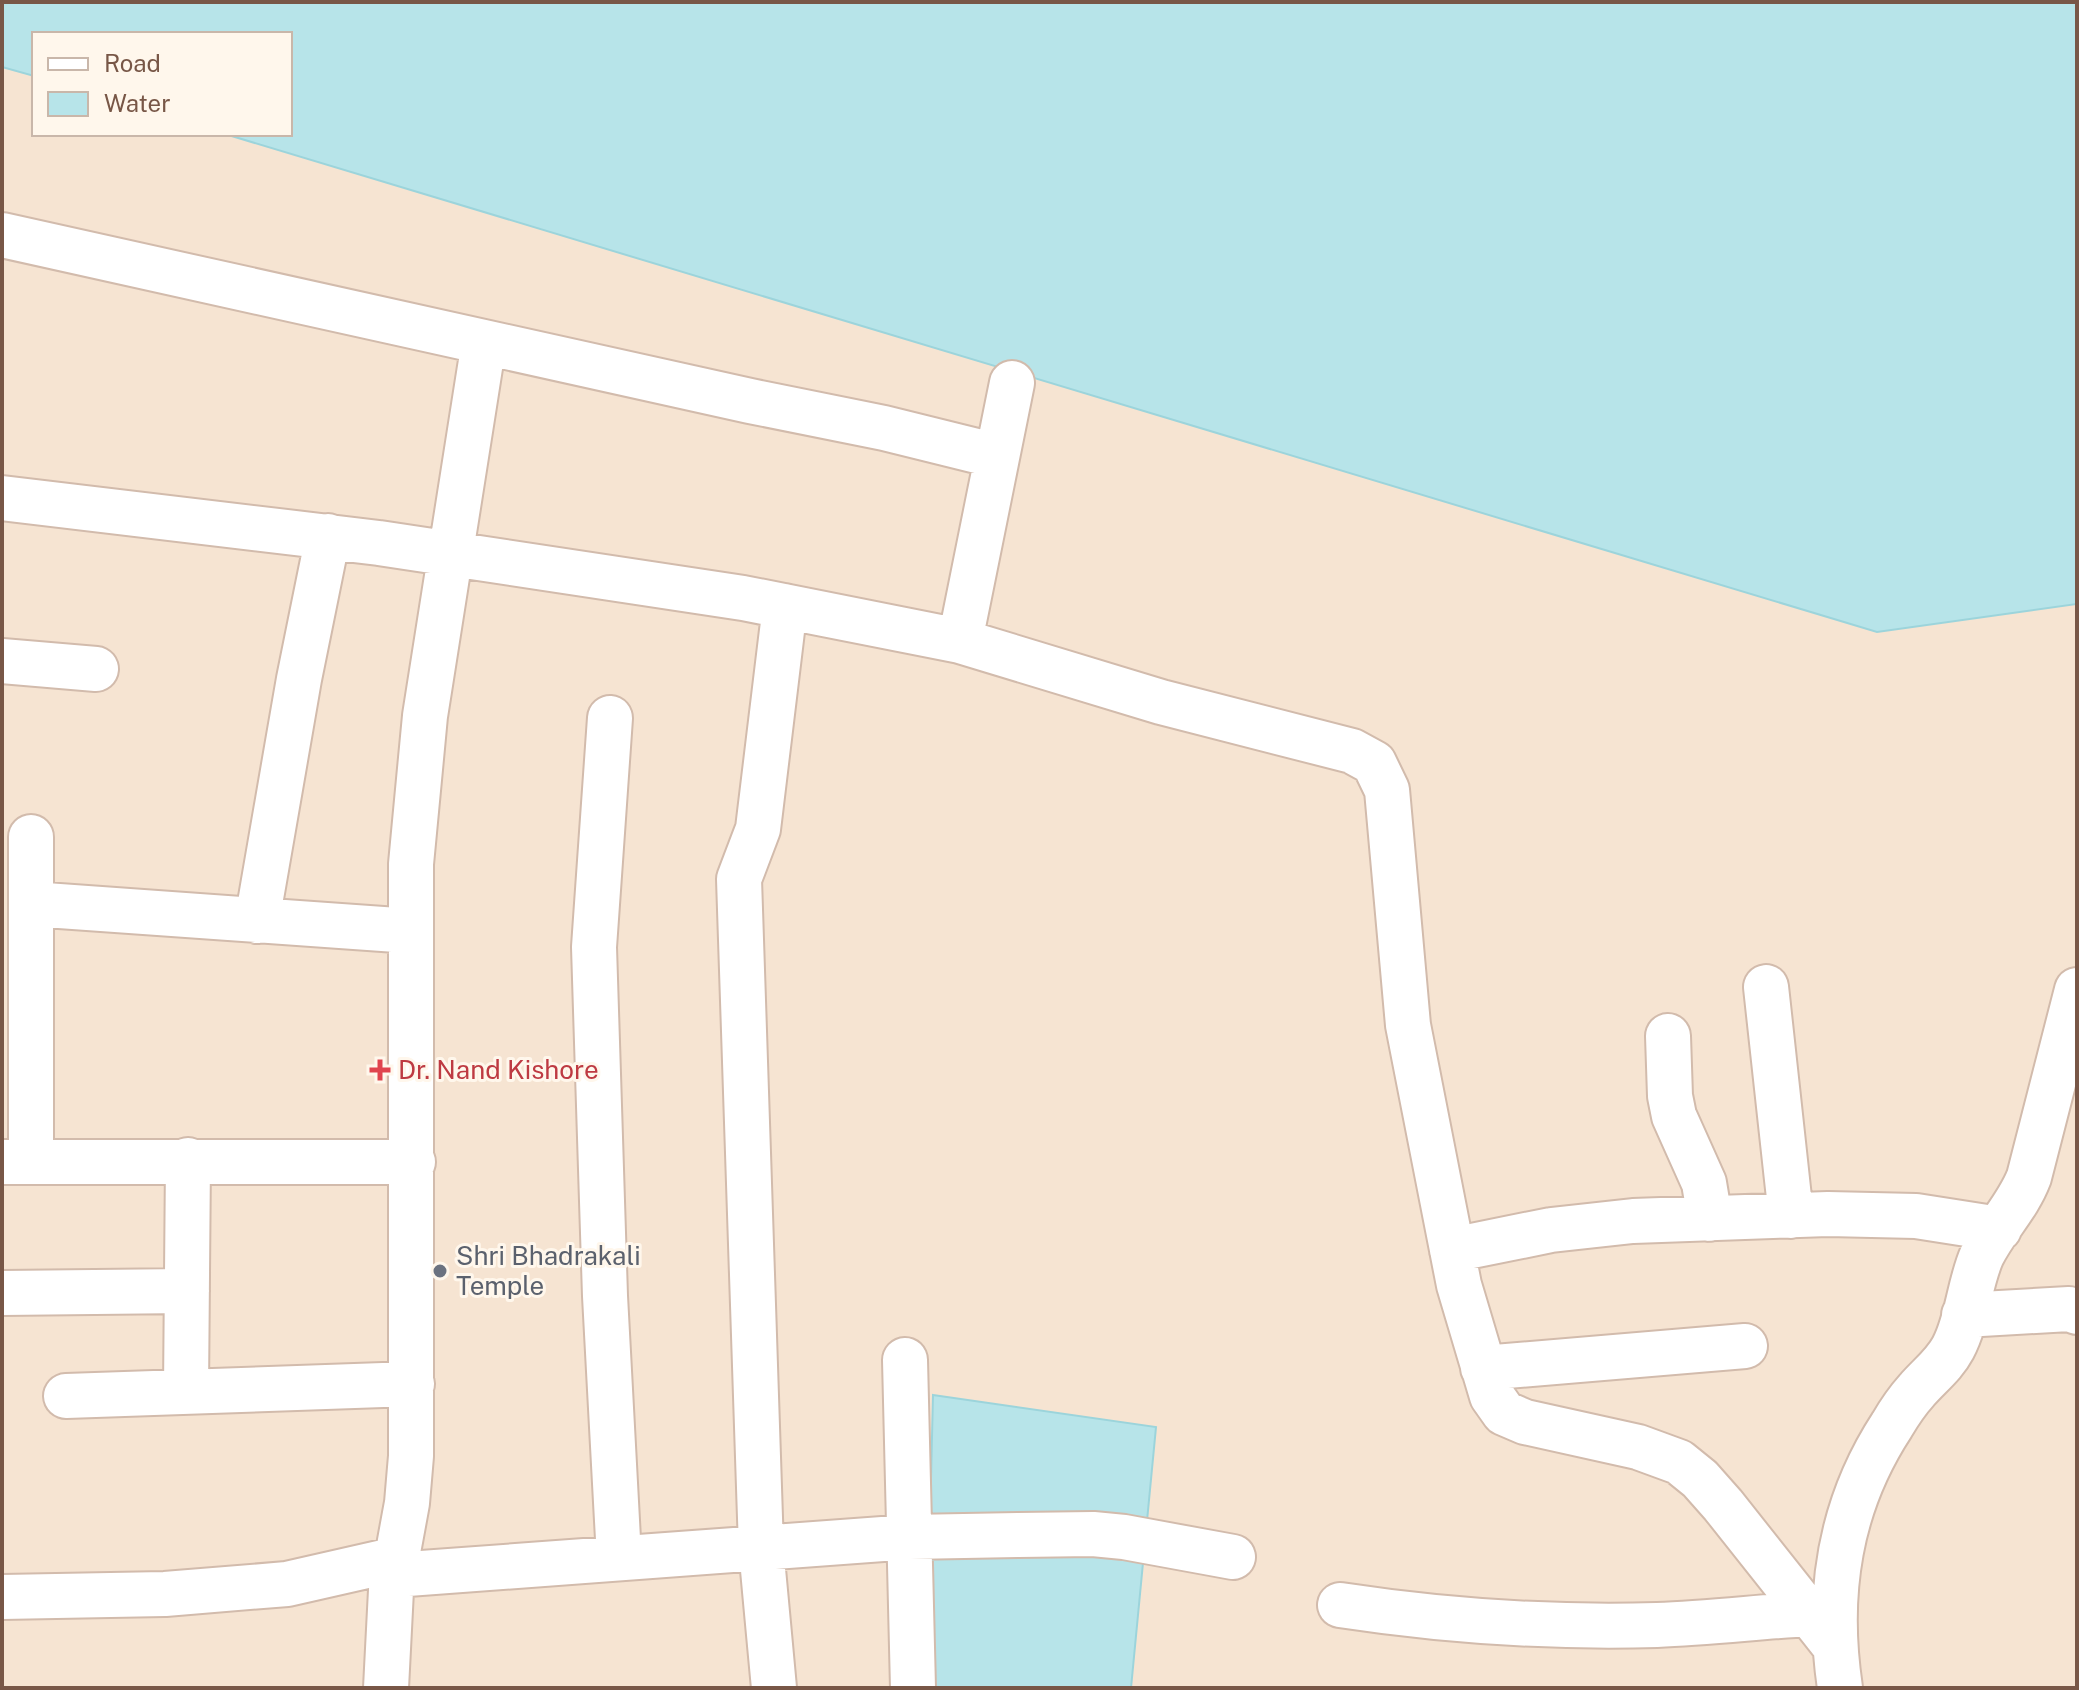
<svg xmlns="http://www.w3.org/2000/svg" width="2079" height="1690" font-family="'Public Sans',sans-serif">
<style>
.residential{fill:#f6e4d2}
.water{fill:#b7e4e9;stroke:#9cd4db;stroke-width:2}
.lines{fill:none;stroke-linecap:round;stroke-linejoin:round}
.minor-casing{stroke:#d2bbac;stroke-width:48}
.minor{stroke:#fff;stroke-width:44}
.health-dot{fill:#e0444e;stroke:#fff7ec;stroke-width:3}
.worship-dot{fill:#6b7280;stroke:#fff7ec;stroke-width:3}
.labels{text-anchor:middle;stroke-width:6;stroke-linejoin:round;paint-order:stroke}
.health-label{font-size:26px;fill:#be3a42;stroke:#fff7ec;text-anchor:start}
.worship-label{font-size:26px;fill:#5b616d;stroke:#fff7ec;text-anchor:start}
</style>
<rect width="100%" height="100%" fill="#fef3e4"/>
<path class="residential" d="M2,67L34,76V134H234L1923,626L2077,604V1688H2Z"/>
<path class="water" d="M2,2H2077V604L1877,632L225,134H290V34H34V76L2,67Z
M933,1395L1156,1427L1131,1688H926Z"/>
<g class="lines">
<defs>
<path id="minor" d="M2,235L750,401L884,428L997,456
M2,498L379,543L743,598L960,641L1161,702L1352,751L1374,763L1387,790L1408,1025L1459,1285L1492,1396L1504,1413L1525,1422L1638,1447L1679,1462L1700,1479L1723,1505L1834,1645
M960,641L1012,383
M2,661L96,669
M610,718L594,947L605,1296L619,1558
M31,837V1162
M31,904L411,931
M257,921L299,679L328,536
M1766,987L1791,1216
M1668,1036L1670,1096L1674,1116L1704,1183L1710,1219
M2,1162H413
M1452,1250L1551,1230L1633,1221L1828,1214L1916,1216L1999,1229
M2,1293L187,1291
M1964,1315L2069,1309L2077,1312
M905,1360L913,1688
M1483,1368L1745,1346
M186,1390L188,1160
M66,1396L412,1384
M394,1575L910,1537L1018,1535L1093,1534L1124,1537L1233,1557
M2,1597L165,1594L287,1584L397,1559
M1340,1605C1445,1621 1551,1628 1657,1625C1708,1623 1759,1617 1809,1614
M386,1688L391,1590L407,1503L411,1456V864L425,716L484,342
M774,1688L761,1548L739,879L758,829L785,606
M1840,1688C1826,1594 1839,1506 1892,1425C1899,1413 1908,1400 1917,1390C1929,1376 1944,1365 1953,1348C1968,1320 1969,1284 1982,1255C1996,1227 2018,1206 2029,1177L2077,990"/>
</defs>
<use href="#minor" class="minor-casing"/>
<use href="#minor" class="minor"/>
</g>
<path class="health-dot" d="M376 1058h8v8h8v8h-8v8h-8v-8h-8v-8h8z"/>
<circle class="worship-dot" cx="440" cy="1271" r="8"/>
<g class="labels">
<g class="health-label">
<text x="398" y="1079">Dr. Nand Kishore</text>
</g>
<g class="worship-label">
<text x="456" y="1265">Shri Bhadrakali<tspan x="456" dy="30">Temple</tspan></text>
</g>
</g>
<rect width="2079" height="1690" fill="none" stroke="#785747" stroke-width="8"/>
<rect x="32" y="32" width="260" height="104" fill="#fff7ec" stroke="#c9b7aa" stroke-width="2"/>
<rect x="48" y="58" width="40" height="12" fill="#ffffff" stroke="#c9b7aa" stroke-width="2"/>
<text x="104" y="72" font-size="24" fill="#785747">Road</text>
<rect x="48" y="92" width="40" height="24" fill="#b7e4e9" stroke="#c9b7aa" stroke-width="2"/>
<text x="104" y="112" font-size="24" fill="#785747">Water</text>
</svg>
